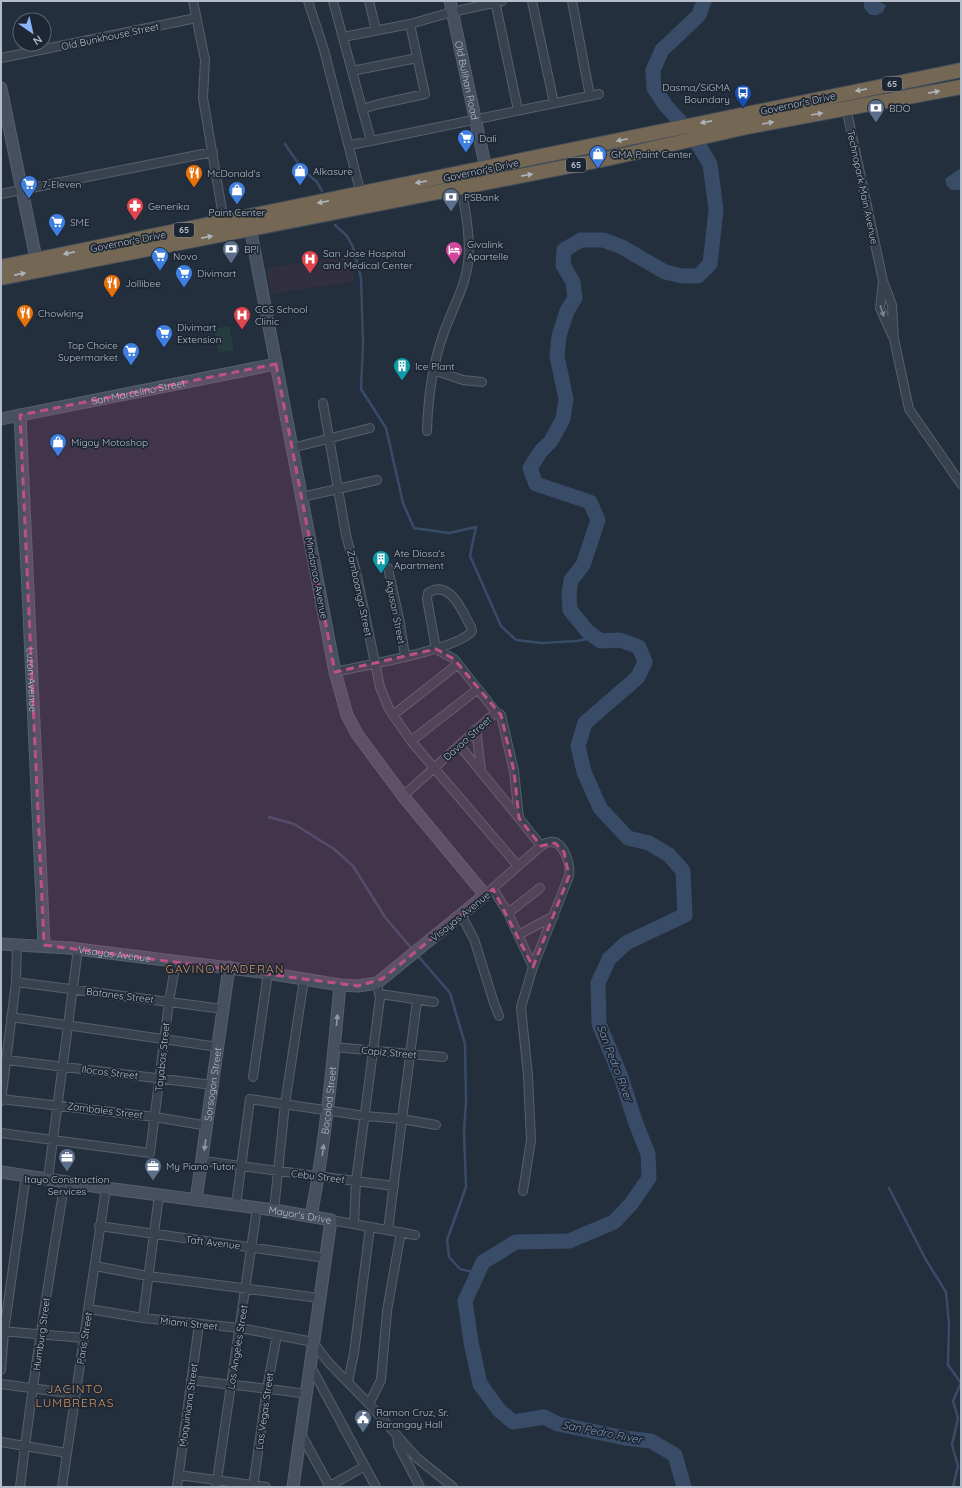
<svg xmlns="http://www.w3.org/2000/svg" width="962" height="1488" font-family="Quicksand,sans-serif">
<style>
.medical{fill:#32303f}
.green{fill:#263c3f}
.water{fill:#394c67}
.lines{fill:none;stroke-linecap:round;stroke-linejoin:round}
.stream{stroke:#394c67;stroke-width:2.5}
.river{stroke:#394c67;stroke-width:15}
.street-casing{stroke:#565f6c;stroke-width:10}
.secondary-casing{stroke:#565f6c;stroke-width:13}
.highway-casing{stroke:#434c59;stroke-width:16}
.street{stroke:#38414e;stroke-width:8}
.secondary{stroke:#465061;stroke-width:11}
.highway{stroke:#746855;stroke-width:14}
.oneway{fill:#aeb4bd}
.oneway2{fill:#7c8592}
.oneway3{fill:#8e96a5}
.marked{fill:#bd5182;fill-opacity:0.2;stroke:#bd5182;stroke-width:3;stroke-dasharray:8 5;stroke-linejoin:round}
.labels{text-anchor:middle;stroke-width:3.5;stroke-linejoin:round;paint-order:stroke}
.shield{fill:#1d2633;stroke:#878f9c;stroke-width:1}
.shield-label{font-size:9px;font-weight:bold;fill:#b4bcc9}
.street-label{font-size:10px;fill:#b4bcc9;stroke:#1d2633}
.poi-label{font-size:10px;fill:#b4bcc9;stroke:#1d2633;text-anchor:start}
.water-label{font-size:11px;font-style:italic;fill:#7c92b1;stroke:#1d2633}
.quarter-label{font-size:12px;letter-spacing:1px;fill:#d59563;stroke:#1d2633}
</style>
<rect width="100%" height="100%" fill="#242f3e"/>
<path class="medical" d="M346,256L355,281L271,294L267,268Z"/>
<path class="green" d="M229,326L234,350L219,353L214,329Z"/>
<path class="water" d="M864,1H877L886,5L883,12L877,15H870L864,8Z
M961,168V190H951L947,186L945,179Z"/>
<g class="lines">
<path class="stream" d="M285,144L302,169L317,182L322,191
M335,225L347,236L353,247L361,278L363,343L361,389L386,428L403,503L414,528L449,533L476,527L470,556L501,626L516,640L542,643L577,641L596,637
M269,817L294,824L334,849L353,866L385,917L412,949
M418,956L450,993L465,1044L466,1102L464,1132L466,1187L447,1240L449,1257L460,1269L477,1273
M889,1188L926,1260L946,1292L949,1324L948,1365L961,1383L953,1401L958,1418L952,1445L958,1466L953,1487"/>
<path class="river" d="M684,1487L675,1455L651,1441L625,1438L558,1424L544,1417L513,1422L499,1410L480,1384L471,1342L465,1301L483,1262L516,1242L569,1241L614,1222L631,1204L649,1178L648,1154L635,1121L621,1077L599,1024L598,983L609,959L626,943L685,915L683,871L669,855L649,843L628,838L600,808L584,772L578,746L585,723L638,677L645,662L639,647L620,640L601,641L588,632L570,610L569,594L571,580L583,565L598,520L590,502L536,484L530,468L541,451L551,441L563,419L566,399L557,356L559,336L567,311L575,298L573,282L563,265L564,250L581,240H603L622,247L665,272L682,276H698L710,264L716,210L710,164L691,133L666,106L654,88L653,70L662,50L699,15L704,1"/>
<defs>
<path id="street" d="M193,1L205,60L203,98L224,222
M308,1L324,50L361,194
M333,1L371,141L350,145
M369,1L376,30
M495,1L518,110
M532,1L554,103
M572,1L590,96
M343,37L410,24L452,12L502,1
M1,58L196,18
M352,71L417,58
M843,93L883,281L892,305L894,339L909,409L961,484
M362,109L379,104L425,94L410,24
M371,141L599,94
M1,194L213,152
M883,281L880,308L892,335
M433,370L463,380L482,382
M323,403L346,535L357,576L380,687L389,709L411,741L518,866
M427,431C428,398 432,366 443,335C451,311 465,288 468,263C471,237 465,210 461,184
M292,448L370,428
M302,497L377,480
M388,568L400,623L405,656
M436,649L454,659L496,712L501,715L514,771L519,818L541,846
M335,672C361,666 460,649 472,631L471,627C463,613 450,578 428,593L427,599L436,649
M393,715L458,664
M476,729L481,770
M411,741L478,689
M459,745L519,818
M403,796L496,712
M493,889L508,913L533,967
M485,895L541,846C544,844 547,842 550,842C564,840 571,866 569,876L533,967L521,1007L528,1076L531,1140L523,1191
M508,913L540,888
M461,915L474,939L494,1003L499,1016
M518,935L554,916
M16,982L223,1009
M380,994L434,1002
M11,1017L218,1047
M334,1047L443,1057
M7,1060L213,1085
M253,1077L268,973
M1,1099L155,1117L208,1126
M1,1101L16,982L17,944
M1,1133L150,1153L169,1002L176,961
M203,1161L394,1186
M48,1178L78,949
M236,1205L250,1099L365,1116L402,1119L436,1125
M274,1210L285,1104L304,979
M331,1220L415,1235
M354,1224L356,1181L380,998L377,983
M99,1226L326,1258
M388,1230L417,1000
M95,1266L148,1276L319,1298
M89,1309L143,1318L240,1328L313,1342L328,1362L369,1404L417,1458L453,1487
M143,1318L159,1195
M1,1331L84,1338
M311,1367L376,1487
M1,1370L4,1332L26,1175
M191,1380C230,1385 269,1388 307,1394
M348,1382L354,1353L370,1227
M1,1384L75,1394
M369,1404L381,1380L387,1311L401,1232
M301,1434L330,1487
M397,1435L398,1445L420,1487
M1,1442L67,1453
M179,1475L266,1487
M20,1487C32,1385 48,1283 65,1181
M62,1487L106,1188
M177,1487L199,1324
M216,1487L257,1208
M253,1487L267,1388L277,1335
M328,1487L365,1466"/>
<g id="secondary">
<path id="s1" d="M450,1L489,183"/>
<path d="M1,88L38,268"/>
<path id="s2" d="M20,415L44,945"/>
<path id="s3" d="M1,419L276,364"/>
<path id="s4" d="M1,944L69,948L261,972L340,985L358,986L377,983L382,979L485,895L403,796L357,734L347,715L335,672L249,222"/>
<path id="s5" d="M1,1172L106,1188L274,1210L331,1220L293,1487"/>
<path id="s6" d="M196,1200L229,967"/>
<path id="s7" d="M311,1216C326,1139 333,1062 340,985"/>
</g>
<path id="highway" d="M1,267L961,70
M1,278L606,159L747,127L961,87"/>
</defs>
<use href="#street" class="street-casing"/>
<use href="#secondary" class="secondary-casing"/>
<use href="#highway" class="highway-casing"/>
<use href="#street" class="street"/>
<use href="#secondary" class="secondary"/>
<use href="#highway" class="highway"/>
</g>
<defs><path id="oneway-solid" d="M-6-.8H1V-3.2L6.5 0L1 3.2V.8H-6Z"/></defs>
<g class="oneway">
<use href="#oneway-solid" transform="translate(861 90) rotate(169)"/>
<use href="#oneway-solid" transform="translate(934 92) rotate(-11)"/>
<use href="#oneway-solid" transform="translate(817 114) rotate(-10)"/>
<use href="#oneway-solid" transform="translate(706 122) rotate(169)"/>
<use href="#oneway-solid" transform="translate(768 123) rotate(-10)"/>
<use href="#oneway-solid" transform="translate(622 140) rotate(168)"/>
<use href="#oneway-solid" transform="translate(527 175) rotate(-11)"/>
<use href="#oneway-solid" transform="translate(421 182) rotate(169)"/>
<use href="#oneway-solid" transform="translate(323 202) rotate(169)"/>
<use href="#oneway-solid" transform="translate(207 237) rotate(-11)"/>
<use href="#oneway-solid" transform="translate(69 253) rotate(169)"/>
<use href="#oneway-solid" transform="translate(20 274) rotate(-11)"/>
</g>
<use class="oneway2" href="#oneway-solid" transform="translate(882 311) rotate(71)"/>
<g class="oneway3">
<use href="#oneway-solid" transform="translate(337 1020) rotate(-84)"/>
<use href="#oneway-solid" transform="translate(205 1145) rotate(98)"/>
<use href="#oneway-solid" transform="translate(323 1150) rotate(-82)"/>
</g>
<path class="marked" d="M276,364L335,672L436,649L454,659L501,715L514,771L519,818L541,846L555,843L564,852L569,876L533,967L493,889L382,979L358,986L44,945L20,415Z"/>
<defs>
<symbol id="bus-pin" viewBox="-11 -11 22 30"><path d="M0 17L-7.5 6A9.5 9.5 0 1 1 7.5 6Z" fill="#1a4fb4" stroke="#1d2633"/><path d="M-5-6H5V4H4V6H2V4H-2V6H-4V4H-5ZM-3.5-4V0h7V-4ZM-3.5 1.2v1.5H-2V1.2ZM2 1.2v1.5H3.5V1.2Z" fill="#fff"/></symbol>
<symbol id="bank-pin" viewBox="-11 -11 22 30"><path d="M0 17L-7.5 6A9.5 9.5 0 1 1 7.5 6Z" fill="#5c6f8a" stroke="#1d2633"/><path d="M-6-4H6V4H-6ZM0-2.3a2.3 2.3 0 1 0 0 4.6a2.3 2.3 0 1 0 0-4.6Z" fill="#fff"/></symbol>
<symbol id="supermarket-pin" viewBox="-11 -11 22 30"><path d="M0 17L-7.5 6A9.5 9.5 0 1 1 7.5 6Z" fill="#3f7fe0" stroke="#1d2633"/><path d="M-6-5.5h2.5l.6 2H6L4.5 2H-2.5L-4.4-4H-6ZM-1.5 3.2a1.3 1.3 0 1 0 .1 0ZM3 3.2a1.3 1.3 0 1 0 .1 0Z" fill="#fff"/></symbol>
<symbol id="shop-pin" viewBox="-11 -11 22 30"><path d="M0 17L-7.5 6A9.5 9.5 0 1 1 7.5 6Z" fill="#3f7fe0" stroke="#1d2633"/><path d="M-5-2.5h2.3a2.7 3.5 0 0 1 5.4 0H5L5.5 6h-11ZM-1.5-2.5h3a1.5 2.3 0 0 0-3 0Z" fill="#fff"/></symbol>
<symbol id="restaurant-pin" viewBox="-11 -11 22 30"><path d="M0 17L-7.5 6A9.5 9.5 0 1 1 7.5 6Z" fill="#e8710a" stroke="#1d2633"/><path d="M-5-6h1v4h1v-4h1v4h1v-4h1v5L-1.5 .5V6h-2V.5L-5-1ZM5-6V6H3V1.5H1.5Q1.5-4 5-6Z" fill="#fff"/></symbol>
<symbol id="pharmacy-pin" viewBox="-11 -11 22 30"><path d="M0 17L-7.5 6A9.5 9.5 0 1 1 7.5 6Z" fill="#e0444e" stroke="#1d2633"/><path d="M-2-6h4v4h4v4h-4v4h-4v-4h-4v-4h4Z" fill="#fff"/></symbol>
<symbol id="hotel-pin" viewBox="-11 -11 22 30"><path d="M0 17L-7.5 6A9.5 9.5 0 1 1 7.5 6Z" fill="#d1479c" stroke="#1d2633"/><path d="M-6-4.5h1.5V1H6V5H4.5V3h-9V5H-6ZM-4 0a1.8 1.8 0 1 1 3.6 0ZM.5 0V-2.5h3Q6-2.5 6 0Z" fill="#fff"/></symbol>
<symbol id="hospital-pin" viewBox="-11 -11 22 30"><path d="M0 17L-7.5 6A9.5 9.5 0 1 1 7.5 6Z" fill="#e0444e" stroke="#1d2633"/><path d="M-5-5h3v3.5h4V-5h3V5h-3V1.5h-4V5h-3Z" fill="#fff"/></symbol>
<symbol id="building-pin" viewBox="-11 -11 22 30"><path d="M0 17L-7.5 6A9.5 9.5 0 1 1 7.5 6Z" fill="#0f9aa8" stroke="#1d2633"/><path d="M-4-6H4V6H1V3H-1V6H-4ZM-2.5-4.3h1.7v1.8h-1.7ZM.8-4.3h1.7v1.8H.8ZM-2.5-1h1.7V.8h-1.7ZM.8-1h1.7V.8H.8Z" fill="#fff"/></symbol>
<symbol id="office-pin" viewBox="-11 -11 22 30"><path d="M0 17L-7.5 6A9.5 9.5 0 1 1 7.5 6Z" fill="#5c6f8a" stroke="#1d2633"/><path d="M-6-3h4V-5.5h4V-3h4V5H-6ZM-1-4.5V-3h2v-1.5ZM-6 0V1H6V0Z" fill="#fff"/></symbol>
<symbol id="civic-pin" viewBox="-11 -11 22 30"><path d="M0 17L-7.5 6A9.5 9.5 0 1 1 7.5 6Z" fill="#5c6f8a" stroke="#1d2633"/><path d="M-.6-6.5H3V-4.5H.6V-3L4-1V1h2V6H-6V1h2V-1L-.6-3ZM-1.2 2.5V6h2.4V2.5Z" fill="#fff"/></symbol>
</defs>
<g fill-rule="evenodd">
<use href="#bus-pin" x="733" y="83" width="20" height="27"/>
<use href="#bank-pin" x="866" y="98" width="20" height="27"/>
<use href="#supermarket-pin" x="456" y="128" width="20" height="27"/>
<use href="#shop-pin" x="588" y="144" width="20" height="27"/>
<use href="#shop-pin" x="290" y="161" width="20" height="27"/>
<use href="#restaurant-pin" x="184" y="163" width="20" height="27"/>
<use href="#supermarket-pin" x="19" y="174" width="20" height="27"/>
<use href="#shop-pin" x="227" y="180" width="20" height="27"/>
<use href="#bank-pin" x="441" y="187" width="20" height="27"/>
<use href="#pharmacy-pin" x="125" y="196" width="20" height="27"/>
<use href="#supermarket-pin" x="47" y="212" width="20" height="27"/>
<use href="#bank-pin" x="221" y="239" width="20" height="27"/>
<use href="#hotel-pin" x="444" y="240" width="20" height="27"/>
<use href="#supermarket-pin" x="150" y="246" width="20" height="27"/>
<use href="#hospital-pin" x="300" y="249" width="20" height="27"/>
<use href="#supermarket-pin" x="174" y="263" width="20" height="27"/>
<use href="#restaurant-pin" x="102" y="273" width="20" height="27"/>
<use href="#restaurant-pin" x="15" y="303" width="20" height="27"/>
<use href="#hospital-pin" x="232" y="305" width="20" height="27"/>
<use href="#supermarket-pin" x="154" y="323" width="20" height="27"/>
<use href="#supermarket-pin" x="121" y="341" width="20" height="27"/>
<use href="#building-pin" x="392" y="356" width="20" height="27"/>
<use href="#shop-pin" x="48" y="432" width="20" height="27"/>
<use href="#building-pin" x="371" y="549" width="20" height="27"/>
<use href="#office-pin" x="57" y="1147" width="20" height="27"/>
<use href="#office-pin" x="143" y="1156" width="20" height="27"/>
<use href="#civic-pin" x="353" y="1408" width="20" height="27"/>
</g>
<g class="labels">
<g class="shield">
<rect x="882" y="77" width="20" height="14" rx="3"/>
<rect x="566" y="158" width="20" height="14" rx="3"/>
<rect x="174" y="223" width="20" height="14" rx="3"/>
</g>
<g class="shield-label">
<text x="892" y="87">65</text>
<text x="576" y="168">65</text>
<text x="184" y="233">65</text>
</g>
<g class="street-label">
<text transform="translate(110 36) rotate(-12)" y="4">Old Bunkhouse Street</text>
<text dy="4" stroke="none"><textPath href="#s1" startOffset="81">Old Bulihan Road</textPath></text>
<text transform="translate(798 103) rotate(-12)" y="4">Governor's Drive</text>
<text transform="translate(481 170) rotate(-12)" y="4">Governor's Drive</text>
<text transform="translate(863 187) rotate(78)" y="4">Technopark Main Avenue</text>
<text transform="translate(128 241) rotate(-11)" y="4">Governor's Drive</text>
<text dy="4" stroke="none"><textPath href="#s3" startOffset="140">San Marcelino Street</textPath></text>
<text transform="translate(317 578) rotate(79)" y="4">Mindanao Avenue</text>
<text transform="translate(360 593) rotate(78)" y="4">Zamboanga Street</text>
<text transform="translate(396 612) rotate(79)" y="4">Agusan Street</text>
<text dy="4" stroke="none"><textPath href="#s2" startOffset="265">Luzon Avenue</textPath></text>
<text transform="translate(467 738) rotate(-42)" y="4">Davao Street</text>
<text transform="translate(460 916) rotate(-39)" y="4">Visayas Avenue</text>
<text dy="4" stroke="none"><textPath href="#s4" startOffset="114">Visayas Avenue</textPath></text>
<text transform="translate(120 995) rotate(7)" y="4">Batanes Street</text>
<text transform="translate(389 1052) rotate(5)" y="4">Capiz Street</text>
<text transform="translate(162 1057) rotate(-84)" y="4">Tayabas Street</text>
<text transform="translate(110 1072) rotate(7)" y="4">Ilocos Street</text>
<text dy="4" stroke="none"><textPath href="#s6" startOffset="117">Sorsogon Street</textPath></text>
<text dy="4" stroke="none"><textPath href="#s7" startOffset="117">Bacolod Street</textPath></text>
<text transform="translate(105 1110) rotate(7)" y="4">Zambales Street</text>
<text transform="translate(318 1176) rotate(7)" y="4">Cebu Street</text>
<text dy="4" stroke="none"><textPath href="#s5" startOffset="302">Mayor's Drive</textPath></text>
<text transform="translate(213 1242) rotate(7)" y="4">Taft Avenue</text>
<text transform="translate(189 1323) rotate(6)" y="4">Miami Street</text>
<text transform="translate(41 1334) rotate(-82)" y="4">Humburg Street</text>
<text transform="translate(84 1338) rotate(-81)" y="4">Paris Street</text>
<text transform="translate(237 1347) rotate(-81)" y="4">Los Angeles Street</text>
<text transform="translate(188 1405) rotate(-82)" y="4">Maquiniana Street</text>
<text transform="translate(264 1411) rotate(-82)" y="4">Las Vegas Street</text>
</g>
<g class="poi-label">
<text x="730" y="91" text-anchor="end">Dasma/SiGMA<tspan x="730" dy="12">Boundary</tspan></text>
<text x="889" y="112">BDO</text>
<text x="479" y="142">Dali</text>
<text x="611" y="158">GMA Paint Center</text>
<text x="313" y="175">Alkasure</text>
<text x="207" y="177">McDonald's</text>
<text x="42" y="188">7-Eleven</text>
<text x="464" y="201">PSBank</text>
<text x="148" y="210">Generika</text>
<text x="237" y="216" text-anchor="middle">Paint Center</text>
<text x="70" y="226">SME</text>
<text x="467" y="248">Givalink<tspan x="467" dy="12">Apartelle</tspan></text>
<text x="244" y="253">BPI</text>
<text x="323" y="257">San Jose Hospital<tspan x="323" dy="12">and Medical Center</tspan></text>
<text x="173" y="260">Novo</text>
<text x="197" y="277">Divimart</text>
<text x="125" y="287">Jollibee</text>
<text x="255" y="313">CGS School<tspan x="255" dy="12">Clinic</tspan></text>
<text x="38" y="317">Chowking</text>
<text x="177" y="331">Divimart<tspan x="177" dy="12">Extension</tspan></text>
<text x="118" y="349" text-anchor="end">Top Choice<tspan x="118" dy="12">Supermarket</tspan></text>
<text x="415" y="370">Ice Plant</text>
<text x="71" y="446">Migoy Motoshop</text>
<text x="394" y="557">Ate Diosa's<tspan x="394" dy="12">Apartment</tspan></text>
<text x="166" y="1170">My Piano Tutor</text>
<text x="67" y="1183" text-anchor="middle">Itayo Construction<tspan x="67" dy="12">Services</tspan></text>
<text x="376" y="1416">Ramon Cruz, Sr.<tspan x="376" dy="12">Barangay Hall</tspan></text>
</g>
<g class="water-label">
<text transform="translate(615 1063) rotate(69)" y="4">San Pedro River</text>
<text transform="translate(602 1432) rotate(11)" y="4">San Pedro River</text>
</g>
<g class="quarter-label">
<text x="225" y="973">GAVINO MADERAN</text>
<text x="75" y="1393">JACINTO<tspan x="75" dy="14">LUMBRERAS</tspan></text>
</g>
</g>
<rect width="962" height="1488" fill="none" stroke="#b4bcc9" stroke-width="4"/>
<g transform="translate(32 32) rotate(146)"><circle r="19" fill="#1d2633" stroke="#59626f"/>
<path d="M0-3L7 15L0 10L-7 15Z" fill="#8ab4f8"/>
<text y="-6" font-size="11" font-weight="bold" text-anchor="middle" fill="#b4bcc9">N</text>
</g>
</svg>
